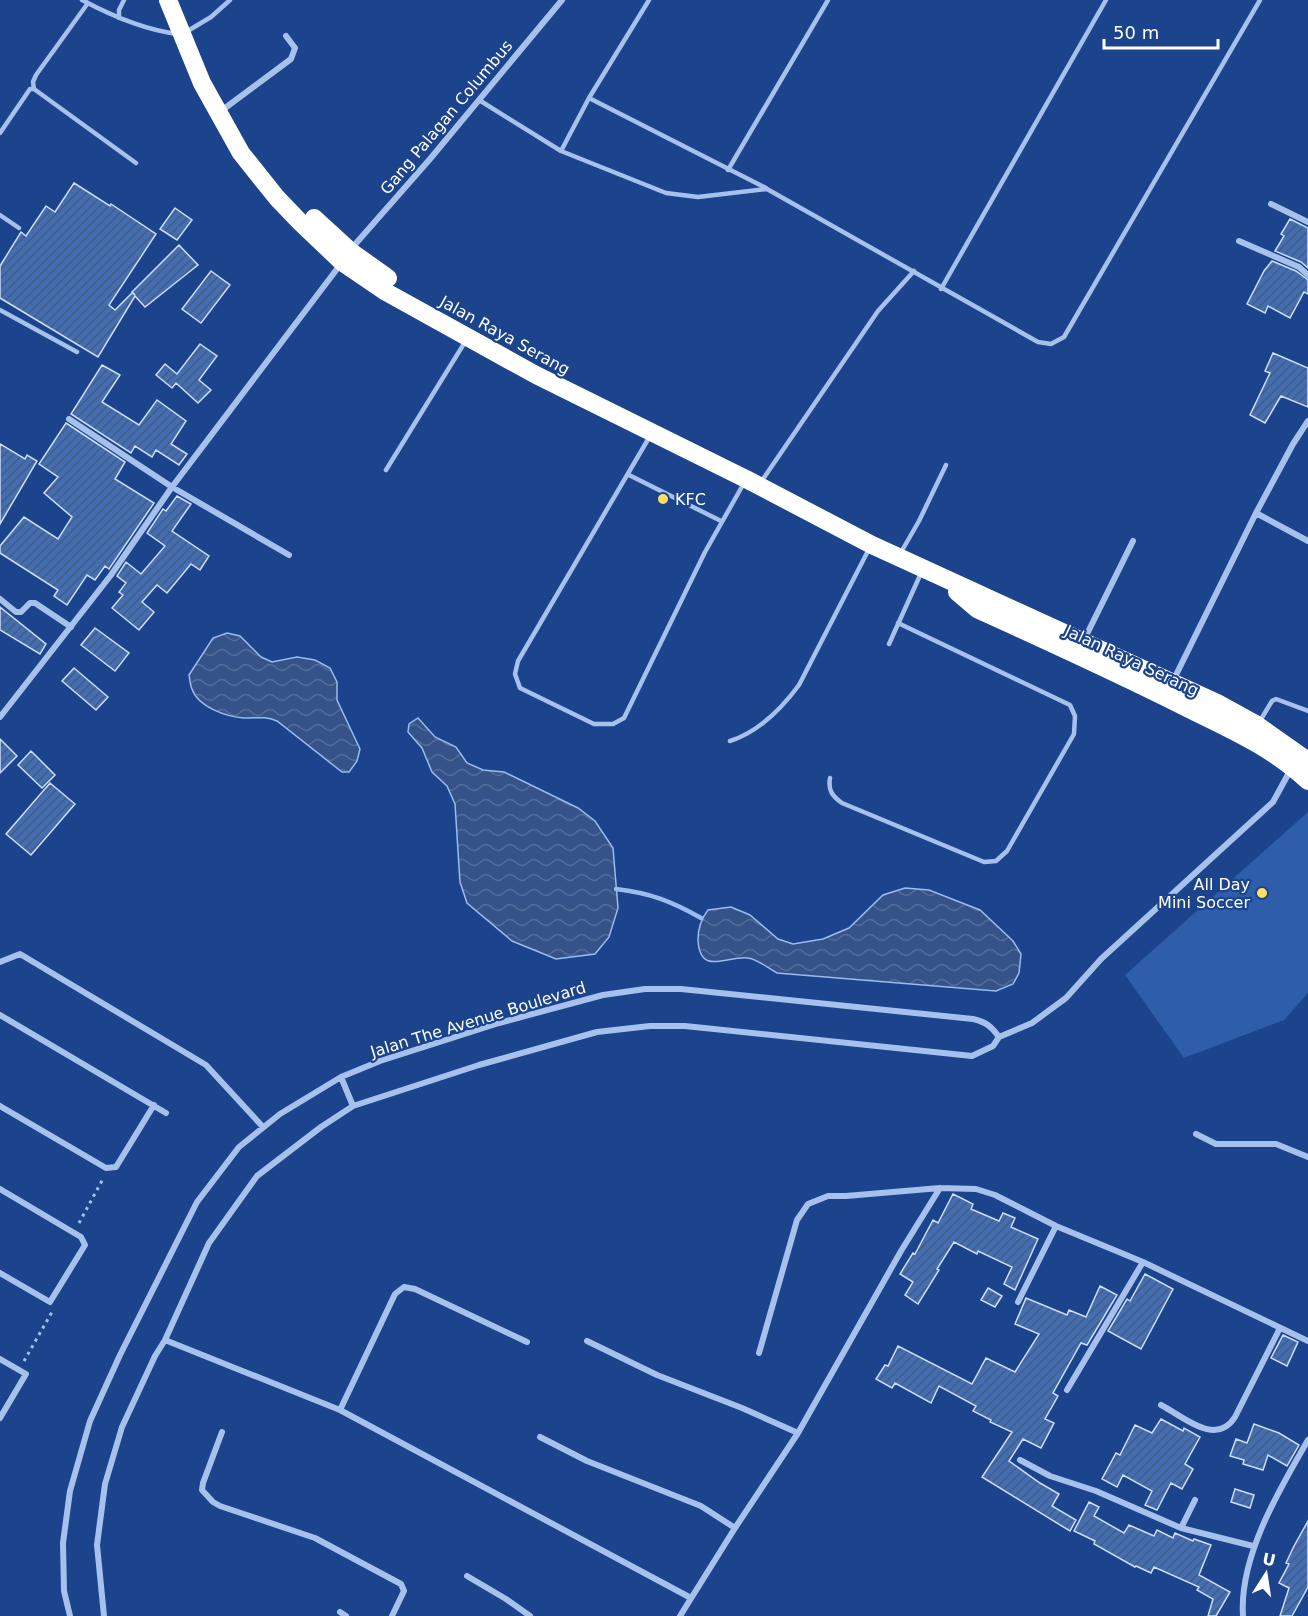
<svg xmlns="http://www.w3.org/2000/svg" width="1308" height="1616" font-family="'DejaVu Sans',sans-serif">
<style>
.pitch{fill:#2e5daa}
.water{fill:url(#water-waves);stroke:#99bbef;stroke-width:1.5}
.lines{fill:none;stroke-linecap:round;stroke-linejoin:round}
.stream{stroke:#99bbef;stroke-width:4.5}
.building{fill:url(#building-hatch);stroke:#ccdefa;stroke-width:1.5}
.path{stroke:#a7c1ed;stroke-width:3;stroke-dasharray:3 4.5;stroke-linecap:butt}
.lane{stroke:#a7c1ed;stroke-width:4.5}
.street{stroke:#a7c1ed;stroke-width:6}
.highway{stroke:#fff;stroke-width:18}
.poi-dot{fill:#ffdd63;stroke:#1b448c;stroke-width:2}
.labels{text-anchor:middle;stroke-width:4.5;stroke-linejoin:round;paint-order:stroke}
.street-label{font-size:16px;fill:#fff;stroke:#1b448c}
.poi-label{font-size:16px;fill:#fff;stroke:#1b448c;text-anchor:start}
</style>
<defs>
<pattern id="water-waves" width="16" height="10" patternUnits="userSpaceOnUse" patternTransform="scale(1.5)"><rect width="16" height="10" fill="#355388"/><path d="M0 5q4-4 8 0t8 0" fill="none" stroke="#536d9a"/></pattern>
<pattern id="building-hatch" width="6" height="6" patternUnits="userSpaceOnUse" patternTransform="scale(1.5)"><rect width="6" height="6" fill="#446eb4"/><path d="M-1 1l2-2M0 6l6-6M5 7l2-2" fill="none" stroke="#485b7b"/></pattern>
</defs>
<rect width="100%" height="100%" fill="#1b448c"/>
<path class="pitch" d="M1308,812V993L1284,1020L1184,1058L1125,975Z"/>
<path class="water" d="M227,633L240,636L261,657L272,662L297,657L315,660L330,668L337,682V700L360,749L357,761L349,772H342L277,721C265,716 257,718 244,718C227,717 198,707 192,689C190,685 190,679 189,675L213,638Z
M418,718L435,737L456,747L467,763L483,770L504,772L578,808L595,821L613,848L618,908L609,937L595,954L556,959L512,941L467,903L460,882L455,804L447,786L432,772L422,748L408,732L409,724Z
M905,888L929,890L980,910L1013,941L1021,954L1019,973L1013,984L996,991L777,973C768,968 759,960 748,958C728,955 700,977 698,940C698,928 701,919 708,910L731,907L750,915L778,939L793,944L823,939L849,928L883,895Z"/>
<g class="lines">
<path class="stream" d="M616,889C650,893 671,901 701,918"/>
</g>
<path class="building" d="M74,183L110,206L111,204L156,234L109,305L115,310L132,293L135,295L132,292L179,245L198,265L145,307L135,296L98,357L0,298V266L21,232L26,236L46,206L55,212Z
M175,208L192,220L177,240L160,229Z
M1290,219L1308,228V268L1301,262L1275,251L1284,236L1281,234Z
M1272,261L1296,271L1308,280V294L1304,292L1290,318L1268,306L1265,313L1247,304L1264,271Z
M211,271L230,285L201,323L182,309Z
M200,344L217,356L199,380L211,390L198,403L176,383L172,388L156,375L165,364L177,374Z
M1273,353L1308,368V407L1281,396L1265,423L1250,415L1270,373L1265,371Z
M102,365L120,375L102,402L139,425L157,400L186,421L171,444L187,454L179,465L156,450L152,457L135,446L131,453L71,414Z
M66,423L125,462L115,479L154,503L109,569L105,566L95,580L87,575L67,605L54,596L58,590L0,553V546L24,517L58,539L72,517L44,493L58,477L39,464Z
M0,444L25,459L27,455L37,461L0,524Z
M177,496L191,504L172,531L209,556L200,570L191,564L167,593L157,585L142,602L154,612L139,630L112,608L123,595L119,592L126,583L117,576L126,562L141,574L165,546L147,533L163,509L166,511Z
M0,607L46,644L40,654L0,630Z
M95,628L129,653L115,671L81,645Z
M74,668L108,697L96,710L62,681Z
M0,739L17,756L0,773Z
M31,751L55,775L42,788L18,765Z
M50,783L75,804L31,855L6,834Z
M953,1194L973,1204L971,1209L999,1221L1003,1213L1015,1218L1011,1227L1038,1239L1015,1290L1004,1284L1012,1267L978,1251L977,1254L954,1242L937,1269L939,1270L918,1304L905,1295L913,1282L900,1274L913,1253L915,1254L933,1220L938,1223Z
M1145,1274L1173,1289L1141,1349L1108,1331L1127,1299L1130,1301Z
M1100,1286L1117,1295L1087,1345L1081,1343L1053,1393L1058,1396L1045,1419L1054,1423L1041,1448L1023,1439L1009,1461L1040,1483L1059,1494L1052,1506L1076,1520L1070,1531L982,1477L1012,1432L990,1422L991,1420L973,1411L976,1406L939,1386L931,1403L895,1383L892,1388L876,1379L885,1365L888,1366L898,1346L972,1384L986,1358L1015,1372L1039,1334L1015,1324L1026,1298L1067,1315L1069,1310L1086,1317Z
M988,1288L1002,1296L995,1307L981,1300Z
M1283,1335L1298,1342L1287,1366L1271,1358Z
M1161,1419L1183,1431L1184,1428L1200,1437L1185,1464L1193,1469L1182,1489L1171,1483L1157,1510L1145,1505L1152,1491L1123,1475L1117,1487L1102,1479L1116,1453L1120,1455L1135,1425L1152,1433Z
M1254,1424L1279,1433L1299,1445L1287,1466L1268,1455L1263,1470L1243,1464L1244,1460L1230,1456L1236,1439L1247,1443Z
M1235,1489L1254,1495L1250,1508L1231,1502Z
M1089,1502L1099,1507L1094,1516L1124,1533L1129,1525L1154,1536L1157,1530L1173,1538L1175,1533L1193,1541L1194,1539L1211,1545L1199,1575L1230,1592L1216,1616H1208L1213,1599L1197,1590L1199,1587L1154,1567L1151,1573L1136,1566L1135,1567L1094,1544L1095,1541L1074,1531Z
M1308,1521V1587L1292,1616H1280L1289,1588L1279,1583L1289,1564L1286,1563L1294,1546Z"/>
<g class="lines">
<path class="path" d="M79,1223L104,1177
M24,1361L52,1312"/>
<path class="lane" d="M82,0C112,16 144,30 178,34
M119,18V10L124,0
M186,32L211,17L230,0
M34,89L33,82L36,75L88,3
M589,98L766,188
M479,100L561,151L666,193L698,197L767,189L1038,342L1051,344L1064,337L1260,0
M0,133L30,89H34L136,163
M561,151L589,98L649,0
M728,170L828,0
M0,215L19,228
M941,289L1106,0
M0,310L77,352
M650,436L518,661L515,674L520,688L594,724H613L624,718L705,552L744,483
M386,470L465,342
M629,475L721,521
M761,482L878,311L914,271
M900,554L919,521L946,465
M889,644L922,571
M1260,721L1272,701L1276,699L1308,711
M730,741C758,732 782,708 799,685L870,547
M830,778C828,790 832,796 842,803L984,862L996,861L1007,851L1074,734L1075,716L1070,705L898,623"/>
<path class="street" d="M221,111L291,59L295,48L286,36
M1271,204L1308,222
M1239,241L1299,267L1308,275
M351,249L430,159L562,0
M69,419L172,487L289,555
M1256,513L1308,541
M0,599L16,612H21L30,603H35L71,627
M1084,640L1133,541
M1173,681L1256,513L1293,444L1308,421
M0,717L111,575L172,487L340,265
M0,962L20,954L206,1065L263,1127
M0,1015L166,1113
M341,1077L353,1106
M0,1106L106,1168L116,1167L154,1105
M1196,1134L1216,1144H1276L1308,1157
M0,1189L81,1237L85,1245L50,1302L0,1273
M1018,1302L1056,1226
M165,1340L340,1410L691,1598
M587,1341L657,1375L742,1408L798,1433
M759,1353L797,1220L808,1204L828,1196H846L940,1188L976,1189L995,1195L1056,1226L1143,1262L1308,1341
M0,1359L26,1374L0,1418
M1067,1390L1143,1262
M1161,1405C1184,1417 1216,1447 1235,1417L1280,1328
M340,1410L395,1294L404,1287L415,1289L527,1342
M222,1432L203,1483L202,1490L213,1502L220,1506L315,1538L401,1584L404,1591L392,1616
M540,1437L587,1461L701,1506L735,1528
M1020,1460L1050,1476L1096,1491L1181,1528L1253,1546
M1181,1528L1195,1500
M467,1576L506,1599L530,1616
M340,1612L346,1616
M70,1616L64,1591L63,1543L70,1491L90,1421L120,1355L197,1202L239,1147L280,1114L341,1077L380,1061L499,1023L603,995L645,989H681L973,1019C986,1022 991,1026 999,1037
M104,1616L97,1545L105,1484L122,1427L155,1356L165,1340L209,1243L257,1176L321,1127L353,1106L479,1065L597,1032L650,1026H685L972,1056L993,1046L999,1037L1032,1023L1066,998L1101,959L1273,802L1291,769
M680,1616L735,1528L798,1433L901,1251L940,1188
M1243,1616C1239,1557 1279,1490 1308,1440"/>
<path class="highway" d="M168,0L202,83L241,153L277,198L300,222L342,262L386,292L536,375L746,479L872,545L1217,703L1257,725L1308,761
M314,218L350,251L388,278
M957,592L977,609C1047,641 1118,673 1187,708C1230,729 1273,748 1308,781"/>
</g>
<g class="poi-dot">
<circle cx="663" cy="499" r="6"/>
<circle cx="1262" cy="893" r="6"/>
</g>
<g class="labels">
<g class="street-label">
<text transform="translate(446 117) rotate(-50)" y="6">Gang Palagan Columbus</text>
<text transform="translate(505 335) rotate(29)" y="6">Jalan Raya Serang</text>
<text transform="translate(1132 660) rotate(25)" y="6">Jalan Raya Serang</text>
<text transform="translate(478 1019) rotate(-17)" y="6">Jalan The Avenue Boulevard</text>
</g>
<g class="poi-label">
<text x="675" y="505">KFC</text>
<text x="1250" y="890" text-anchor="end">All Day<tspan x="1250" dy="18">Mini Soccer</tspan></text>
</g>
</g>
<g transform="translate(1266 1574) rotate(12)" stroke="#1b448c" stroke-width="4.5" paint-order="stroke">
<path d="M0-4.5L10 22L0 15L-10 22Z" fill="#ffffff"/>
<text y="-9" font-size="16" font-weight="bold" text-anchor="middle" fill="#ffffff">U</text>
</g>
<path d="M1104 39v9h114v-9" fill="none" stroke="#ffffff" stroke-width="3"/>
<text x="1113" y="39" font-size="18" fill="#ffffff" stroke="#1b448c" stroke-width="4.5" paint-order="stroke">50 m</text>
</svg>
